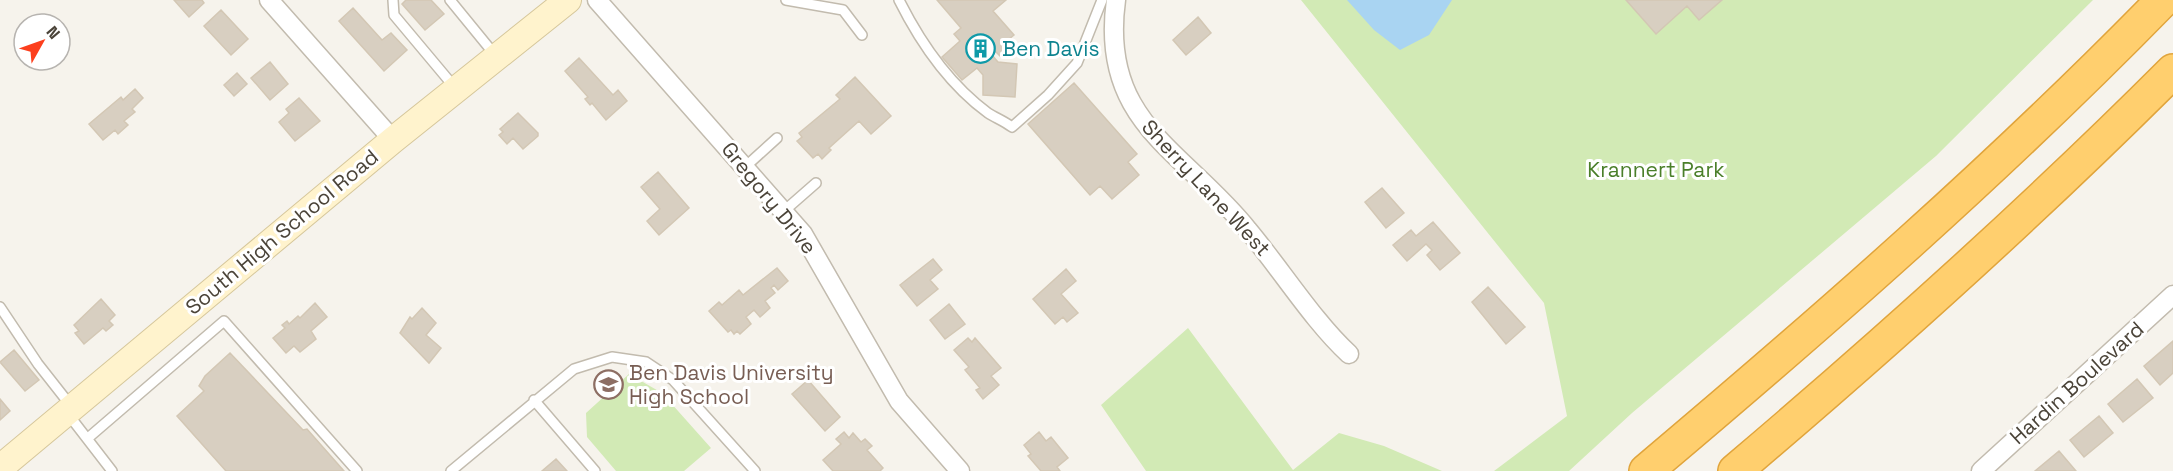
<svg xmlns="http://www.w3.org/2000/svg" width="2173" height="471" font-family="'Space Grotesk',sans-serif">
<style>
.green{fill:#d2eab5}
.water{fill:#a9d4f2}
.building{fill:#d8cfc1;stroke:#d3c7b4;stroke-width:1.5}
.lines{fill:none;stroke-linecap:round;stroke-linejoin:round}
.lane-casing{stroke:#c2bbae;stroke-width:12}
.street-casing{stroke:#c2bbae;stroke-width:21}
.secondary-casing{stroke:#d6c79b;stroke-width:28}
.highway-casing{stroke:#e0a43c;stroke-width:36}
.lane{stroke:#fff;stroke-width:9}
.street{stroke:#fff;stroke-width:18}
.secondary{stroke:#fff3cd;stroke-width:26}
.highway{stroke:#ffcf6e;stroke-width:33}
.labels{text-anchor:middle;stroke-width:6;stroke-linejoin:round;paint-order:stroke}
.culture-label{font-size:21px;fill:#0d838f;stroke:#fff;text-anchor:start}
.park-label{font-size:21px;fill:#4a7f2a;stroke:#fff}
.street-label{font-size:21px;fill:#4b4439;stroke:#fff}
.education-label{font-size:21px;fill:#785e54;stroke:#fff;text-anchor:start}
</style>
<rect width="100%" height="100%" fill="#f6f3ec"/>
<path class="green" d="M1301,0H2093L1936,156L1632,413L1569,471H1494L1567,416L1544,303Z
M1188,328L1293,470L1339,433L1384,446L1442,471H1146L1101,405Z
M629,374L662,393L711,448L684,471H616L587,437L586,413Z"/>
<path class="water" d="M1347,0H1452L1429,35L1400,50L1374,30Z"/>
<path class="building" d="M174,0H202L204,3L189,17Z
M406,0H431L444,14L425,30L402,4Z
M937,0H1006L993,11L1014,35L1008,40L1013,47L1001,57L995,51L991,54L998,62L1017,64L1015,97L983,95V75L977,68L962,80L942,57L960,41L954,34L961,28Z
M1626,0H1722L1699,20L1687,6L1656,34Z
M353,8L382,40L391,33L407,50L384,71L339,21Z
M221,10L248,39L231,55L204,26Z
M1198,17L1211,33L1186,55L1173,40Z
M579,58L613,95L618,90L627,101L606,120L592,103L590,105L585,99L588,97L565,71Z
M270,62L288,84L270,100L251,78Z
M237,73L247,84L234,96L224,85Z
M855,77L891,116L871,134L859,121L829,148L831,150L822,159L818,154L813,158L797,141L802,137L799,133L840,99L836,95Z
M1074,83L1137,154L1128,162L1139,175L1112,199L1100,186L1090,195L1028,124Z
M135,89L143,98L132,109L135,112L124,121L128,125L118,134L115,130L103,140L89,124L121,97L123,100Z
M299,98L320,121L295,141L279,122L289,113L286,109Z
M518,113L538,133V136L523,149L513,138L507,144L499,135L503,132L500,129Z
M658,172L689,208L659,235L647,221L660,209L641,187Z
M1382,188L1404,213L1386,228L1365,202Z
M1433,222L1460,253L1440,270L1427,255L1432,250L1426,244L1407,261L1393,245L1411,230L1416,236Z
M933,259L942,270L930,280L938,289L917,306L900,285Z
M777,268L788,281L778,290L774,285L771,288L775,293L765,301L770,308L760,317L754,310L746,317L751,324L740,334L737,331L734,334L731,330L728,332L709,311L719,302L722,305L739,290L743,295Z
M1066,269L1076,281L1061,294L1078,313L1067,322L1063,317L1055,324L1033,299Z
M1488,287L1525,327L1506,344L1472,302Z
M101,299L115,315L109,321L113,325L106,331L103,328L84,344L75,333L79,331L74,325Z
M315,303L327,317L311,331L316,339L300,352L294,346L286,353L273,338L285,328L282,325L287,321L289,324L298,316L300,318Z
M949,304L965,324L945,339L930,320Z
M422,308L436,323L426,335L441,348L429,363L400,333L410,317L412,319Z
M968,338L972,342L975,338L1001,368L991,376L999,385L983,399L976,390L980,388L965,370L969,367L954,350Z
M2173,341V373L2160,385L2144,366Z
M14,350L39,380L25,391L0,362Z
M230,353L303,430L307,429L344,471H226L177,416L204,391L199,386L205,376Z
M2137,379L2153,398L2123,422L2108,404Z
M808,380L840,417L825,431L792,394Z
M0,399L10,411L0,420Z
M2099,416L2113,433L2084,457L2070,440Z
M844,432L849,438L853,433L861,442L865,439L872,446L867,450L883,468L880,471H833L823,460L841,444L836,439Z
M1039,432L1046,441L1051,437L1068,458L1057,467L1060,471H1041L1028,456L1031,454L1024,445Z
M2059,451L2076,471H2035Z
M556,459L567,471H542Z"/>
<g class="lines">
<defs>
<path id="lane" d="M393,0L394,15L456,89
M450,0L495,55
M786,0L843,10L862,35
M899,0C920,42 950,85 988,113C996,118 1004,121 1012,127L1048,95L1077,63L1102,0
M745,167L777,138
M784,211L816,183
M0,307L38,364L71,406
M534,400L595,471
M68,414L112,471
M88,438L224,321L357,471
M451,471L574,369L612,357L646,362L673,380L755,471"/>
<path id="street" d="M269,0L393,140
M597,0L803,234L899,401L960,471
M1116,0C1099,123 1184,150 1248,230C1280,268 1314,322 1349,354
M1981,471L2173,295"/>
<path id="secondary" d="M0,468L393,140L568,0"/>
<path id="highway" d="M1646,471C1824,321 2000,167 2163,0
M1735,471C1886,343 2033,211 2173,71"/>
</defs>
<use href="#lane" class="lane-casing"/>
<use href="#street" class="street-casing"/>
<use href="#secondary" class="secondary-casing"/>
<use href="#highway" class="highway-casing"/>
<use href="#lane" class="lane"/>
<use href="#street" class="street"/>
<use href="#secondary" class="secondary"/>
<use href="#highway" class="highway"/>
</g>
<defs>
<symbol id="building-ring" viewBox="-11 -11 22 22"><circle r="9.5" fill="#fff" stroke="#0f9aa8" stroke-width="1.5"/><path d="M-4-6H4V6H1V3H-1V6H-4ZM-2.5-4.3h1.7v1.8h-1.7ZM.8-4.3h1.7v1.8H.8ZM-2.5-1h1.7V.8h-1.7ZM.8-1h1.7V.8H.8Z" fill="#0f9aa8"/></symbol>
<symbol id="school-ring" viewBox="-11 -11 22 22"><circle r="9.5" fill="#fff" stroke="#8d6e63" stroke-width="1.5"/><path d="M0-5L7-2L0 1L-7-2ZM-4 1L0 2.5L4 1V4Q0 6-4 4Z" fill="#8d6e63"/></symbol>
</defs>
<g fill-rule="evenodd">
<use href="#building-ring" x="964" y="32" width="33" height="33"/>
<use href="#school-ring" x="592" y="368" width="33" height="33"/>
</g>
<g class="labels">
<g class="culture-label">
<text x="1002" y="56">Ben Davis</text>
</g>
<g class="park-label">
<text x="1656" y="177">Krannert Park</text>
</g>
<g class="street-label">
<text transform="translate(1206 188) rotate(47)" y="7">Sherry Lane West</text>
<text transform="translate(769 198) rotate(51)" y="7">Gregory Drive</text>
<text transform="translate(282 232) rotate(-40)" y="7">South High School Road</text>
<text transform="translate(2077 383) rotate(-42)" y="7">Hardin Boulevard</text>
</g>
<g class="education-label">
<text x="629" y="380">Ben Davis University<tspan x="629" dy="24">High School</tspan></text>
</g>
</g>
<g transform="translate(42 42) rotate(50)"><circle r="28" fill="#ffffff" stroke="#b7b4b0" stroke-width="1.5"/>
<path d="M0-4.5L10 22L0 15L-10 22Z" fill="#fc3f1d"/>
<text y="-9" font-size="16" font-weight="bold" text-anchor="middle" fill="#4b4439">N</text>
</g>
</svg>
